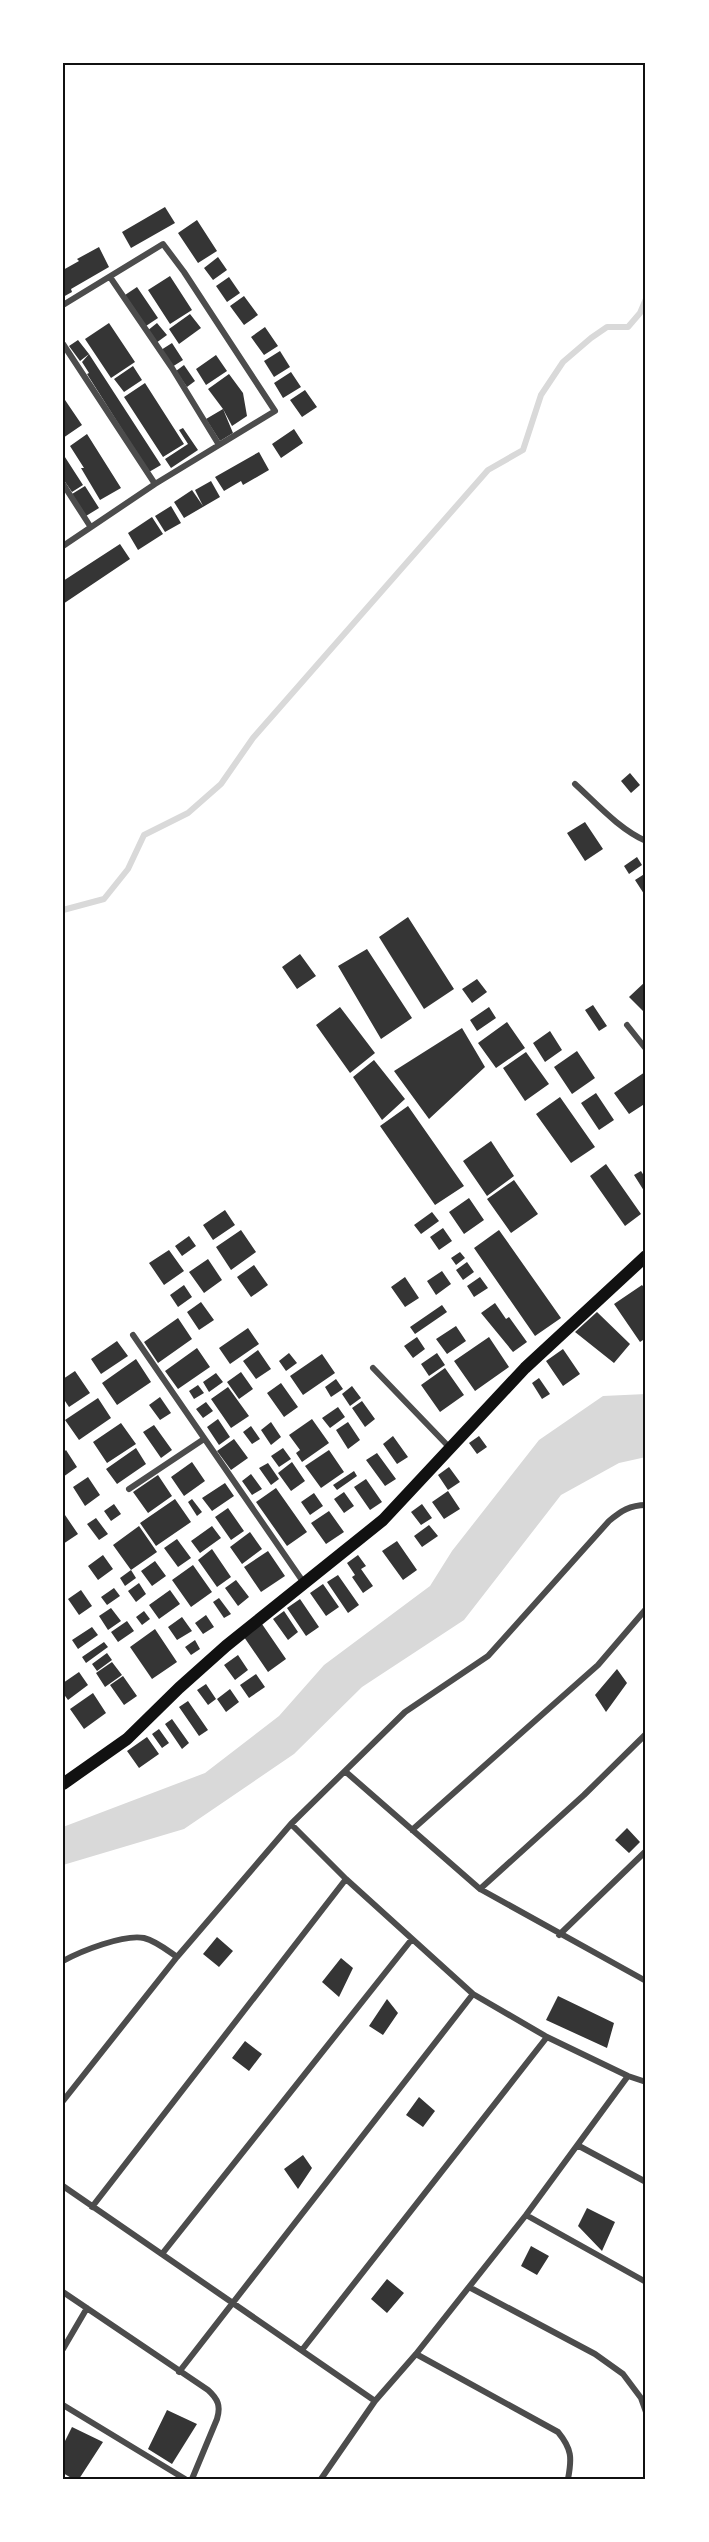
<svg xmlns="http://www.w3.org/2000/svg" width="709" height="2542" font-family="'DM Sans',sans-serif">
<style>
.water{fill:#d9d9d9}
.lines{fill:none;stroke-linecap:round;stroke-linejoin:round}
.stream{stroke:#d9d9d9;stroke-width:6}
.building{fill:#353535}
.minor{stroke:#4c4c4c;stroke-width:6}
.secondary{stroke:#111;stroke-width:12}
.neatline{fill:none;stroke:#111;stroke-width:2}
</style>
<rect width="100%" height="100%" fill="#fff"/>
<path class="water" d="M646,1394V1457L619,1463L561,1495L464,1620L362,1687L294,1754L184,1829L63,1865V1827L205,1773L279,1716L324,1665L430,1586L452,1551L539,1440L603,1396Z"/>
<g class="lines">
<path class="stream" d="M63,910L104,899L128,869L144,835L188,813L221,784L253,738L488,470L523,450L541,395L563,362L591,338L607,327H628L640,313L646,299"/>
</g>
<path class="building" d="M165,207L175,223L131,248L122,232Z
M197,220L217,251L198,263L178,233Z
M99,247L109,267L71,289L72,292L63,297V270L79,261L77,259Z
M218,257L227,270L213,280L204,268Z
M170,276L192,310L170,324L148,290Z
M229,277L240,293L227,302L216,286Z
M137,287L158,318L146,326L125,295Z
M244,296L258,315L244,325L230,306Z
M190,314L201,328L179,344L169,329Z
M109,323L135,362L111,378L85,339Z
M157,323L167,335L156,343L147,331Z
M265,327L278,346L264,355L251,337Z
M78,340L89,354L80,361L69,346Z
M172,343L183,360L172,367L161,350Z
M280,351L290,367L274,377L264,361Z
M89,354L161,465L149,472L87,374L89,373L82,362Z
M216,355L227,371L206,385L196,369Z
M184,365L195,381L187,387L176,371Z
M133,366L142,380L124,392L114,379Z
M291,372L301,387L283,398L274,383Z
M229,374L243,393L247,416L232,426L223,409L233,433L220,441L206,419L223,409L208,389Z
M145,383L184,444L163,457L124,397Z
M305,390L317,407L302,417L290,400Z
M63,397L82,425L63,438Z
M183,428L198,450L171,468L165,459L188,444L179,430Z
M294,429L303,443L281,458L272,444Z
M87,434L121,488L100,500L81,468H84L70,446Z
M259,452L269,470L243,485L241,481L224,491L215,477Z
M63,454L83,485L72,492L63,479Z
M211,481L220,497L184,518L174,502L192,490L203,506L195,490Z
M85,486L99,508L86,516L72,494Z
M171,506L181,523L165,532L155,516Z
M152,517L163,534L138,550L128,533Z
M120,544L130,559L63,604V581Z
M630,773L640,785L631,793L621,781Z
M585,822L603,849L585,861L567,833Z
M637,857L642,865L629,874L624,866Z
M646,873V897L635,880Z
M408,917L454,989L424,1009L379,937Z
M367,949L412,1018L381,1039L338,966Z
M300,954L316,976L297,989L282,967Z
M477,979L487,992L472,1003L462,989Z
M646,981V1014L629,997Z
M593,1005L607,1026L599,1031L585,1010Z
M340,1007L375,1053L350,1073L316,1025Z
M489,1007L496,1018L477,1031L470,1020Z
M507,1022L525,1048L496,1068L478,1043Z
M462,1028L485,1067L429,1119L394,1071Z
M550,1031L562,1050L545,1062L533,1043Z
M577,1051L595,1078L572,1094L554,1067Z
M526,1052L549,1084L525,1101L503,1068Z
M374,1060L405,1099L382,1120L353,1077Z
M645,1072L646,1103L629,1114L614,1093Z
M596,1093L614,1120L599,1130L581,1103Z
M560,1097L595,1147L571,1163L536,1114Z
M408,1106L464,1186L435,1205L380,1126Z
M491,1141L514,1176L487,1196L463,1161Z
M606,1164L641,1214L625,1226L590,1176Z
M641,1171L646,1179V1194L634,1175Z
M514,1180L538,1214L511,1233L487,1199Z
M469,1198L484,1220L464,1234L449,1212Z
M225,1210L235,1225L213,1240L203,1225Z
M432,1212L439,1221L421,1234L414,1225Z
M443,1228L452,1241L439,1250L430,1237Z
M241,1230L256,1252L231,1270L216,1247Z
M499,1230L561,1318L535,1336L474,1248Z
M189,1236L196,1246L182,1256L175,1246Z
M169,1250L184,1271L164,1285L149,1263Z
M460,1252L465,1258L456,1265L451,1258Z
M208,1259L222,1280L204,1293L189,1272Z
M467,1262L474,1272L463,1280L456,1270Z
M254,1265L268,1285L251,1297L237,1277Z
M442,1271L451,1284L436,1295L427,1281Z
M405,1277L419,1298L405,1307L391,1287Z
M480,1277L488,1288L474,1297L467,1286Z
M184,1285L192,1297L178,1307L170,1295Z
M642,1285L646,1290V1338L640,1342L614,1304Z
M201,1302L214,1320L199,1330L187,1312Z
M495,1303L506,1319L509,1317L527,1342L513,1352L481,1313Z
M442,1305L447,1312L415,1334L410,1327Z
M597,1312L630,1344L614,1363L575,1332Z
M178,1318L192,1339L158,1363L144,1342Z
M456,1326L466,1341L447,1354L436,1339Z
M248,1328L259,1344L230,1364L219,1348Z
M417,1337L425,1349L413,1358L404,1346Z
M489,1337L509,1367L475,1391L454,1361Z
M117,1341L128,1356L101,1374L91,1359Z
M197,1348L210,1367L178,1389L165,1371Z
M563,1349L580,1374L563,1386L546,1361Z
M258,1350L271,1369L256,1379L243,1361Z
M289,1353L297,1363L286,1371L279,1361Z
M437,1353L445,1365L429,1376L421,1364Z
M322,1354L335,1373L303,1395L290,1376Z
M136,1359L151,1382L117,1405L102,1383Z
M445,1368L464,1395L440,1412L421,1385Z
M75,1371L90,1393L69,1407L63,1398V1379Z
M241,1372L253,1389L239,1399L227,1382Z
M216,1373L223,1382L209,1392L203,1382Z
M539,1378L550,1394L542,1399L532,1383Z
M336,1379L343,1389L331,1397L325,1387Z
M281,1383L298,1407L284,1417L267,1393Z
M198,1385L204,1393L194,1399L189,1391Z
M352,1386L361,1398L350,1406L342,1394Z
M228,1387L249,1416L231,1428L211,1399Z
M160,1397L171,1413L160,1420L149,1405Z
M98,1398L111,1418L79,1440L65,1420Z
M362,1401L375,1419L365,1427L352,1408Z
M206,1402L213,1411L203,1418L196,1409Z
M338,1407L345,1417L330,1428L322,1418Z
M218,1419L230,1437L219,1445L207,1427Z
M312,1419L329,1443L302,1462L296,1453L300,1450L289,1435Z
M271,1422L281,1437L271,1445L261,1430Z
M348,1422L360,1440L348,1449L336,1430Z
M121,1423L136,1444L107,1463L93,1442Z
M154,1425L172,1450L161,1458L143,1432Z
M251,1426L260,1439L252,1444L243,1432Z
M393,1436L408,1457L397,1464L383,1444Z
M479,1436L487,1447L477,1454L469,1443Z
M234,1439L248,1458L231,1470L217,1451Z
M136,1448L146,1464L117,1484L106,1469Z
M283,1448L291,1459L279,1467L271,1456Z
M66,1450L77,1467L63,1477V1453Z
M329,1450L344,1472L321,1488L305,1466Z
M377,1453L396,1479L385,1486L366,1460Z
M192,1462L205,1481L184,1496L171,1477Z
M292,1462L305,1481L291,1491L278,1473Z
M268,1463L279,1479L271,1485L259,1468Z
M449,1467L460,1482L448,1490L438,1475Z
M354,1471L357,1476L337,1490L333,1485Z
M251,1474L262,1489L252,1495L242,1481Z
M158,1475L172,1496L148,1513L133,1492Z
M88,1477L100,1495L85,1506L73,1487Z
M366,1479L382,1502L370,1510L354,1487Z
M225,1483L234,1496L212,1511L202,1498Z
M276,1488L307,1532L287,1546L256,1502Z
M448,1491L460,1509L444,1519L432,1502Z
M344,1492L354,1506L344,1513L334,1499Z
M314,1493L323,1506L310,1515L301,1502Z
M175,1499L191,1522L156,1546L140,1523Z
M192,1499L202,1512L197,1516L188,1502Z
M114,1504L121,1514L111,1521L104,1511Z
M422,1504L432,1518L421,1525L411,1512Z
M228,1508L244,1531L231,1540L215,1517Z
M329,1511L344,1532L326,1544L311,1523Z
M65,1515L78,1534L63,1544V1516Z
M96,1518L108,1534L99,1540L87,1524Z
M429,1525L438,1536L422,1547L414,1536Z
M139,1526L157,1552L131,1570L113,1545Z
M212,1526L221,1538L200,1553L191,1541Z
M250,1532L262,1549L242,1564L230,1547Z
M177,1539L191,1558L178,1567L164,1548Z
M397,1541L417,1570L403,1580L382,1551Z
M212,1549L231,1577L217,1587L198,1560Z
M268,1551L285,1576L261,1592L244,1567Z
M103,1555L113,1569L98,1580L88,1566Z
M358,1555L366,1566L361,1569L373,1586L363,1593L352,1577L355,1575L347,1563Z
M155,1561L166,1576L152,1586L141,1571Z
M193,1565L212,1592L191,1607L172,1580Z
M131,1570L136,1578L125,1586L120,1578Z
M338,1575L359,1605L348,1613L327,1582Z
M236,1580L249,1597L238,1606L225,1588Z
M139,1583L146,1594L136,1602L128,1591Z
M323,1584L339,1607L326,1616L310,1593Z
M114,1588L120,1596L107,1605L101,1597Z
M81,1590L92,1606L79,1615L68,1599Z
M170,1590L180,1604L159,1619L149,1605Z
M219,1598L231,1614L224,1618L213,1602Z
M300,1599L319,1627L306,1636L287,1608Z
M111,1608L121,1621L108,1630L99,1616Z
M144,1611L150,1619L142,1625L136,1617Z
M284,1611L298,1632L288,1640L273,1619Z
M206,1615L214,1627L203,1634L195,1623Z
M182,1617L192,1631L177,1640L168,1627Z
M127,1621L134,1631L118,1642L111,1632Z
M262,1624L286,1659L268,1672L244,1637Z
M92,1627L98,1635L78,1649L72,1640Z
M155,1629L177,1662L152,1679L130,1647Z
M195,1640L200,1649L191,1655L185,1647Z
M104,1642L108,1647L86,1663L82,1657Z
M107,1653L112,1660L97,1671L92,1664Z
M238,1655L248,1670L235,1680L224,1665Z
M112,1662L122,1675L105,1687L96,1673Z
M617,1669L627,1683L606,1712L595,1695Z
M79,1672L88,1685L68,1700L63,1693V1683Z
M256,1674L265,1687L249,1698L240,1685Z
M123,1676L137,1696L124,1705L110,1685Z
M206,1684L216,1699L208,1705L197,1690Z
M230,1689L239,1702L226,1712L217,1699Z
M93,1693L106,1713L84,1729L70,1709Z
M188,1701L208,1730L199,1736L179,1707Z
M172,1719L189,1743L182,1749L165,1724Z
M159,1729L169,1743L162,1748L152,1734Z
M147,1737L159,1754L139,1768L127,1751Z
M627,1828L640,1842L629,1853L615,1840Z
M217,1937L233,1951L219,1967L203,1954Z
M341,1958L353,1968L339,1997L322,1982Z
M558,1996L614,2023L607,2048L546,2020Z
M387,1999L398,2013L383,2035L369,2026Z
M245,2041L262,2054L249,2071L232,2058Z
M419,2097L435,2111L423,2127L406,2115Z
M303,2155L312,2168L298,2189L284,2169Z
M587,2208L615,2222L602,2251L578,2226Z
M531,2246L549,2256L537,2275L521,2266Z
M387,2279L404,2293L387,2313L371,2299Z
M167,2410L197,2424L172,2464L148,2449Z
M72,2427L103,2442L79,2479H73L63,2473V2445Z"/>
<g class="lines">
<path class="minor" d="M110,277L172,368L219,445
M63,305L163,244L184,272L275,411L155,484L63,546
M63,344L155,484
M63,484L90,526
M575,784C597,804 619,829 646,841
M627,1025L646,1049
M133,1335L304,1583
M373,1368L450,1448
M129,1489L204,1439
M346,1772L480,1889L646,1981
M291,1824L346,1879L473,1994L547,2037L628,2076L646,2082
M412,1830L598,1665L646,1609
M480,1889L584,1795L646,1734
M559,1935L646,1851
M63,1961C81,1951 124,1934 144,1938C156,1941 167,1950 177,1957
M63,2101L177,1957L291,1824L405,1712L488,1656L609,1521C621,1511 630,1505 646,1505
M579,2146L646,2182
M63,2186L375,2401
M92,2207L346,1879
M526,2215L646,2282
M162,2254L412,1939
M469,2287L595,2354L623,2374L641,2398L646,2412
M63,2292L208,2390C218,2399 221,2406 217,2419L192,2479
M63,2349L87,2308
M302,2350L547,2037
M416,2354L558,2432C572,2449 572,2458 568,2479
M179,2372L473,1994
M63,2405L185,2479
M321,2479L375,2401L416,2354L526,2215L628,2076"/>
<path class="secondary" d="M63,1784L127,1739L179,1688L226,1646L383,1520L525,1368L646,1256"/>
</g>
<rect width="709" height="2542" fill="none" stroke="#ffffff" stroke-width="129"/>
<rect x="64" y="64" width="580" height="2414" class="neatline"/>
</svg>
